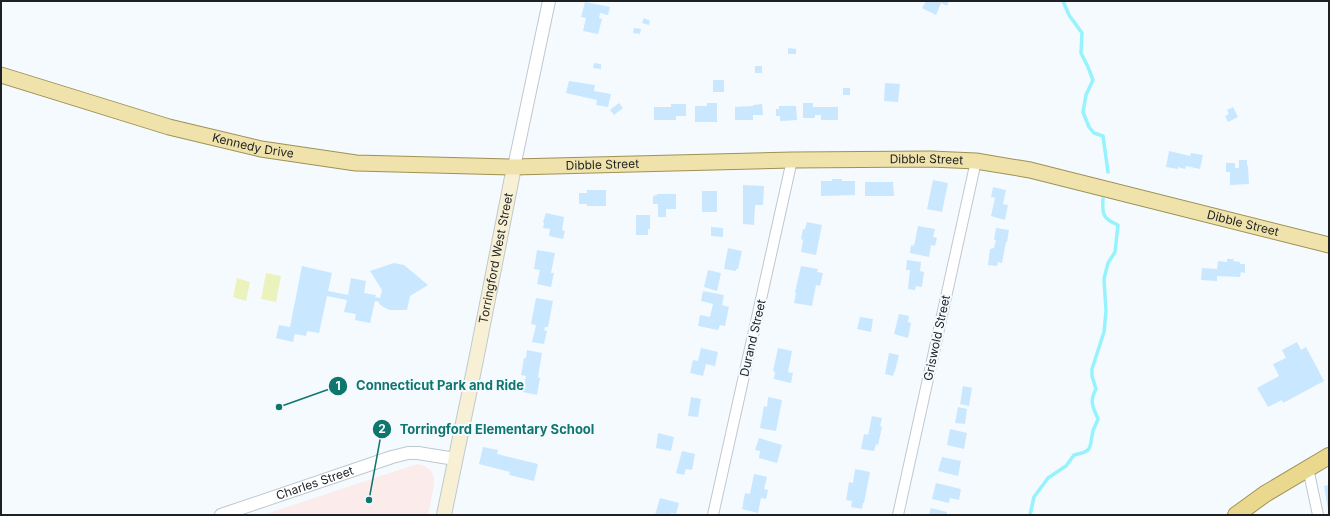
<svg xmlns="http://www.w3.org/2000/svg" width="1330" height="516" font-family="Inter,sans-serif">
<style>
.education{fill:#fcebeb}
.green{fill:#ebf2bc}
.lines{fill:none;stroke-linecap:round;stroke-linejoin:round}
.stream{stroke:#96f3fd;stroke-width:3.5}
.building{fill:#c9e7fe}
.minor-casing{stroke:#bfc8cf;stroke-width:12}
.tertiary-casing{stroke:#bfc8cf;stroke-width:14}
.secondary-casing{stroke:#bfc8cf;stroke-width:16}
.primary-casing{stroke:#9f9156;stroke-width:17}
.trunk-casing{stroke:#9f9156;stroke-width:18}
.minor{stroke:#fff;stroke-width:10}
.tertiary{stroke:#fff;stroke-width:12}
.secondary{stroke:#f7f0d4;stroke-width:14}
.primary{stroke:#efe2aa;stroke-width:15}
.trunk{stroke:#ead88e;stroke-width:16}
.labels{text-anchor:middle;stroke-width:4;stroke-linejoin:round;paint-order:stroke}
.street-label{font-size:12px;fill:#1e2124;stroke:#f5faff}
.leader{fill:none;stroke:#0f766e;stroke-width:1.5}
.callout-dot{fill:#0f766e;stroke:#f5faff;stroke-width:1.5}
.mark-label{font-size:12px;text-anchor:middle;font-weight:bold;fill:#fff}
.callout-label{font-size:13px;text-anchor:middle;font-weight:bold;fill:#0f766e;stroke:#f5faff;stroke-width:4;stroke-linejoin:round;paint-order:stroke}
</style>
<rect width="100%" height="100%" fill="#f5faff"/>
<path class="education" d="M417,464L425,466L431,471L434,478V485L428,515H263Z"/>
<path class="green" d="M266,273L281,276L276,302L261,299Z
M237,278L250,282L246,301L233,297Z"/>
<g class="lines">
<path class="stream" d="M1063,1L1069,15L1082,33L1081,53L1088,67L1093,80L1086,95L1083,112L1089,127L1094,133L1103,136L1108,172
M1030,515L1034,497L1048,478L1066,466L1074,455C1094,451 1089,448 1093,431C1094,427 1097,423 1098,419C1093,407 1089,402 1096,389L1092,376V369L1104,332L1106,311L1104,279L1108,263L1115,252L1118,225C1103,219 1102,214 1103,199"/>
</g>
<path class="building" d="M926,1H949L947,6L941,3L936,15L922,8Z
M585,2L610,7L608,15L600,13L599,18L602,19L598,34L583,31L586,18L581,17Z
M644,18L650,21L649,25L642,23Z
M634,28L641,29L640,34L633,33Z
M788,48L796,49V54H788Z
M594,63L601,64V69L593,68Z
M755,66H762V73H755Z
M713,80H724V92H713Z
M569,81L595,85L594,91L611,94L608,107L596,105L597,100L566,93Z
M885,83L900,84L898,102L884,101Z
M843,88H850V95H843Z
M619,103L623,108L614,115L610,110Z
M707,103H717V122H695V106H707Z
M803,103H813V107H838V120H821V115H815V118H803Z
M671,104H686V116H676V120H654V107H671Z
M762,104L763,115H753V120H735V107L753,106V105Z
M779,106H796L797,120L780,121V116H776V109H779Z
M1233,107L1238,117L1228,122L1225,116L1229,114L1227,110Z
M1169,151L1190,156L1191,153L1203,155L1200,169L1186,166L1185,169L1178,167V169L1166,167Z
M1239,160H1247V166L1248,165L1249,184L1230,185V172H1226V163H1235V168H1239Z
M832,179H842V181H855V195L821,196V181H832Z
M933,180L948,183L942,212L927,209Z
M865,182H893L894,196H865Z
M743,185L764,186L763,205H755L754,225L743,224Z
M993,187L1006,190L1003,204L1008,205L1005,220L991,216L995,198L991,197Z
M587,190H606V206H587V204H579V193H587Z
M702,191H717V212H702Z
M657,194H676V209H666V217H658V204H653V196L657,195Z
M546,213L564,217L562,230L565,231L563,239L549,236L550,229L543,228L544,223L543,222Z
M636,215H650V229H648V235H636Z
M807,222L822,225L816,255L801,252L803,240L801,239L803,229H805Z
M918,226L935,229L933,237L937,238L935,246L931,245L929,257L910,253L911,245L914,246Z
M711,227L723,228V237L711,236Z
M996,228L1009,230L1007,242H1006L1002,263L998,262L997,266L988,265L990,249L994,248L996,240H994Z
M728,248L742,251L738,269H736V271L724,269Z
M537,250L555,253L551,273H554L551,287L537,284L540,270L534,269Z
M1227,259H1234L1233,261L1240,262V264H1245V273L1241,272L1240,277L1217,276V281L1201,280L1202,268L1217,269L1218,261L1227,262Z
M907,260L921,262L920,271L924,272L922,287L916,286L915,290L908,289L910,270H906Z
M394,263L404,265L428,285L410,296L407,310H390L385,308L379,304V302L375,301L370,323L355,320L356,314L344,312L347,300L327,296L319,333L307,331L306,336L295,334L293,342L276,338L279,325L290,327L302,266L332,273L328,291L348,295L351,278L366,281L364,293L376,295L375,297L380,298L382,290L370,271Z
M801,266L818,269L817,272L823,273L820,286L816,285L812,306L794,303L796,293L795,292Z
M708,270L721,273L717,291L704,287Z
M703,291L724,295L722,305L729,307L725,326L720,325L718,330L698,326L700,315L710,317L713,304L701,301Z
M536,298L553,301L548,327H545L544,330L547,331L544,344L532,342L536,325L531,324Z
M899,314L909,316L908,322L911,323L908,338L894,334Z
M860,317L873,319L871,332L857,329Z
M1297,342L1301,350L1306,347L1324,381L1283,403L1282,400L1268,407L1257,388L1279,376L1273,364L1286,358L1282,350Z
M701,348L718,352L715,366L706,364L703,376L690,373L693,360L698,361Z
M778,348L792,351L788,372L793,373L791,383L774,379L775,372L773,371Z
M527,350L542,353L538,377L540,378L537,395L523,392L526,376L521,375L524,358H526Z
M889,353L899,355L895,371L894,372L893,376L885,374Z
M963,386L972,388L969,406L960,404Z
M691,397L701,399L698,417L688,416Z
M768,397L782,400L776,431L760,428L764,406L767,407Z
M958,407L967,409L965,424L955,423Z
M872,416L882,418L880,426L882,427L878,445L876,444L874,451L861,449L864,434L868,435Z
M950,429L967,433L964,449L947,445Z
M658,433L674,437L671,451L656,448Z
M759,438L782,445L777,463L759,458L760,451L755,450Z
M483,447L498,450L497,454L538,464L534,481L509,475L510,472L479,464Z
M682,451L695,454L692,470L686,469L684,475L676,473Z
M942,457L961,461L958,476L938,471Z
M855,469L870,472L864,503H863L862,509L851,507L852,501L846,500L849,482L853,483Z
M754,474L767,477L764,489L768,490L766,499L761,498L758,513L742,509L745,493L750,494Z
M936,483L961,489L959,500L950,498L949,503L932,499Z
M1329,485V509H1328L1324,486Z
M660,498L679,503L676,514L671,513V515H655Z
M931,508L947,512V515H929Z"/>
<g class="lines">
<defs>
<path id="minor" d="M1308,468L1318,515
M713,515L792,160
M898,515L976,161"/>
<g id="tertiary">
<path d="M514,167L549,1"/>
<path id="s1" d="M221,515L392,457L408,453H418L455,459"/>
</g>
<g id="secondary">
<path id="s2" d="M444,515L476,360L514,167"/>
</g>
<g id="primary">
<path id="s3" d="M1,75L169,127L261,149L356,163L514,167L792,160L931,159L976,161L1030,170L1329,245"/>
</g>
<path id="trunk" d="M1236,515L1265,494L1329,456"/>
</defs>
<use href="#minor" class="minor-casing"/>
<use href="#tertiary" class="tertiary-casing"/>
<use href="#secondary" class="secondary-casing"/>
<use href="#primary" class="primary-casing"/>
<use href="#trunk" class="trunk-casing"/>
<use href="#minor" class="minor"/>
<use href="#tertiary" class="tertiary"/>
<use href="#secondary" class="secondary"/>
<use href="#primary" class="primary"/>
<use href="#trunk" class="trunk"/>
</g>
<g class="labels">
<g class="street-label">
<text dy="4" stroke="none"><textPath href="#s3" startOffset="262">Kennedy Drive</textPath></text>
<text dy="4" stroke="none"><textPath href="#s3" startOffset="937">Dibble Street</textPath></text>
<text dy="4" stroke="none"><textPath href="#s3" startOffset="613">Dibble Street</textPath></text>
<text dy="4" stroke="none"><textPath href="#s3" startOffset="1261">Dibble Street</textPath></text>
<text dy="4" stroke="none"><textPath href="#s2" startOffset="262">Torringford West Street</textPath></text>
<text transform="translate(753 338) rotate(-77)" y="4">Durand Street</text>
<text transform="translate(937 338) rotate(-78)" y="4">Griswold Street</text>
<text dy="4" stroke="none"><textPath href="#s1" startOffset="99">Charles Street</textPath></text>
</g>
</g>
<path class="leader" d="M279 407L338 386M369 500L382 429"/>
<g class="callout-dot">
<circle cx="279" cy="407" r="4"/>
<circle cx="369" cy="500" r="4"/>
<circle cx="338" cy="386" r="10"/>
<circle cx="382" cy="429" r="10"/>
</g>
<g class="mark-label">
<text x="338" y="390">1</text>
<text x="382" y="433">2</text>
</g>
<g class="callout-label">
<text x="440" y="390">Connecticut Park and Ride</text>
<text x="497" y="434">Torringford Elementary School</text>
</g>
<rect width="1330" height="516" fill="none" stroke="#1e2124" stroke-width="4"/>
</svg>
